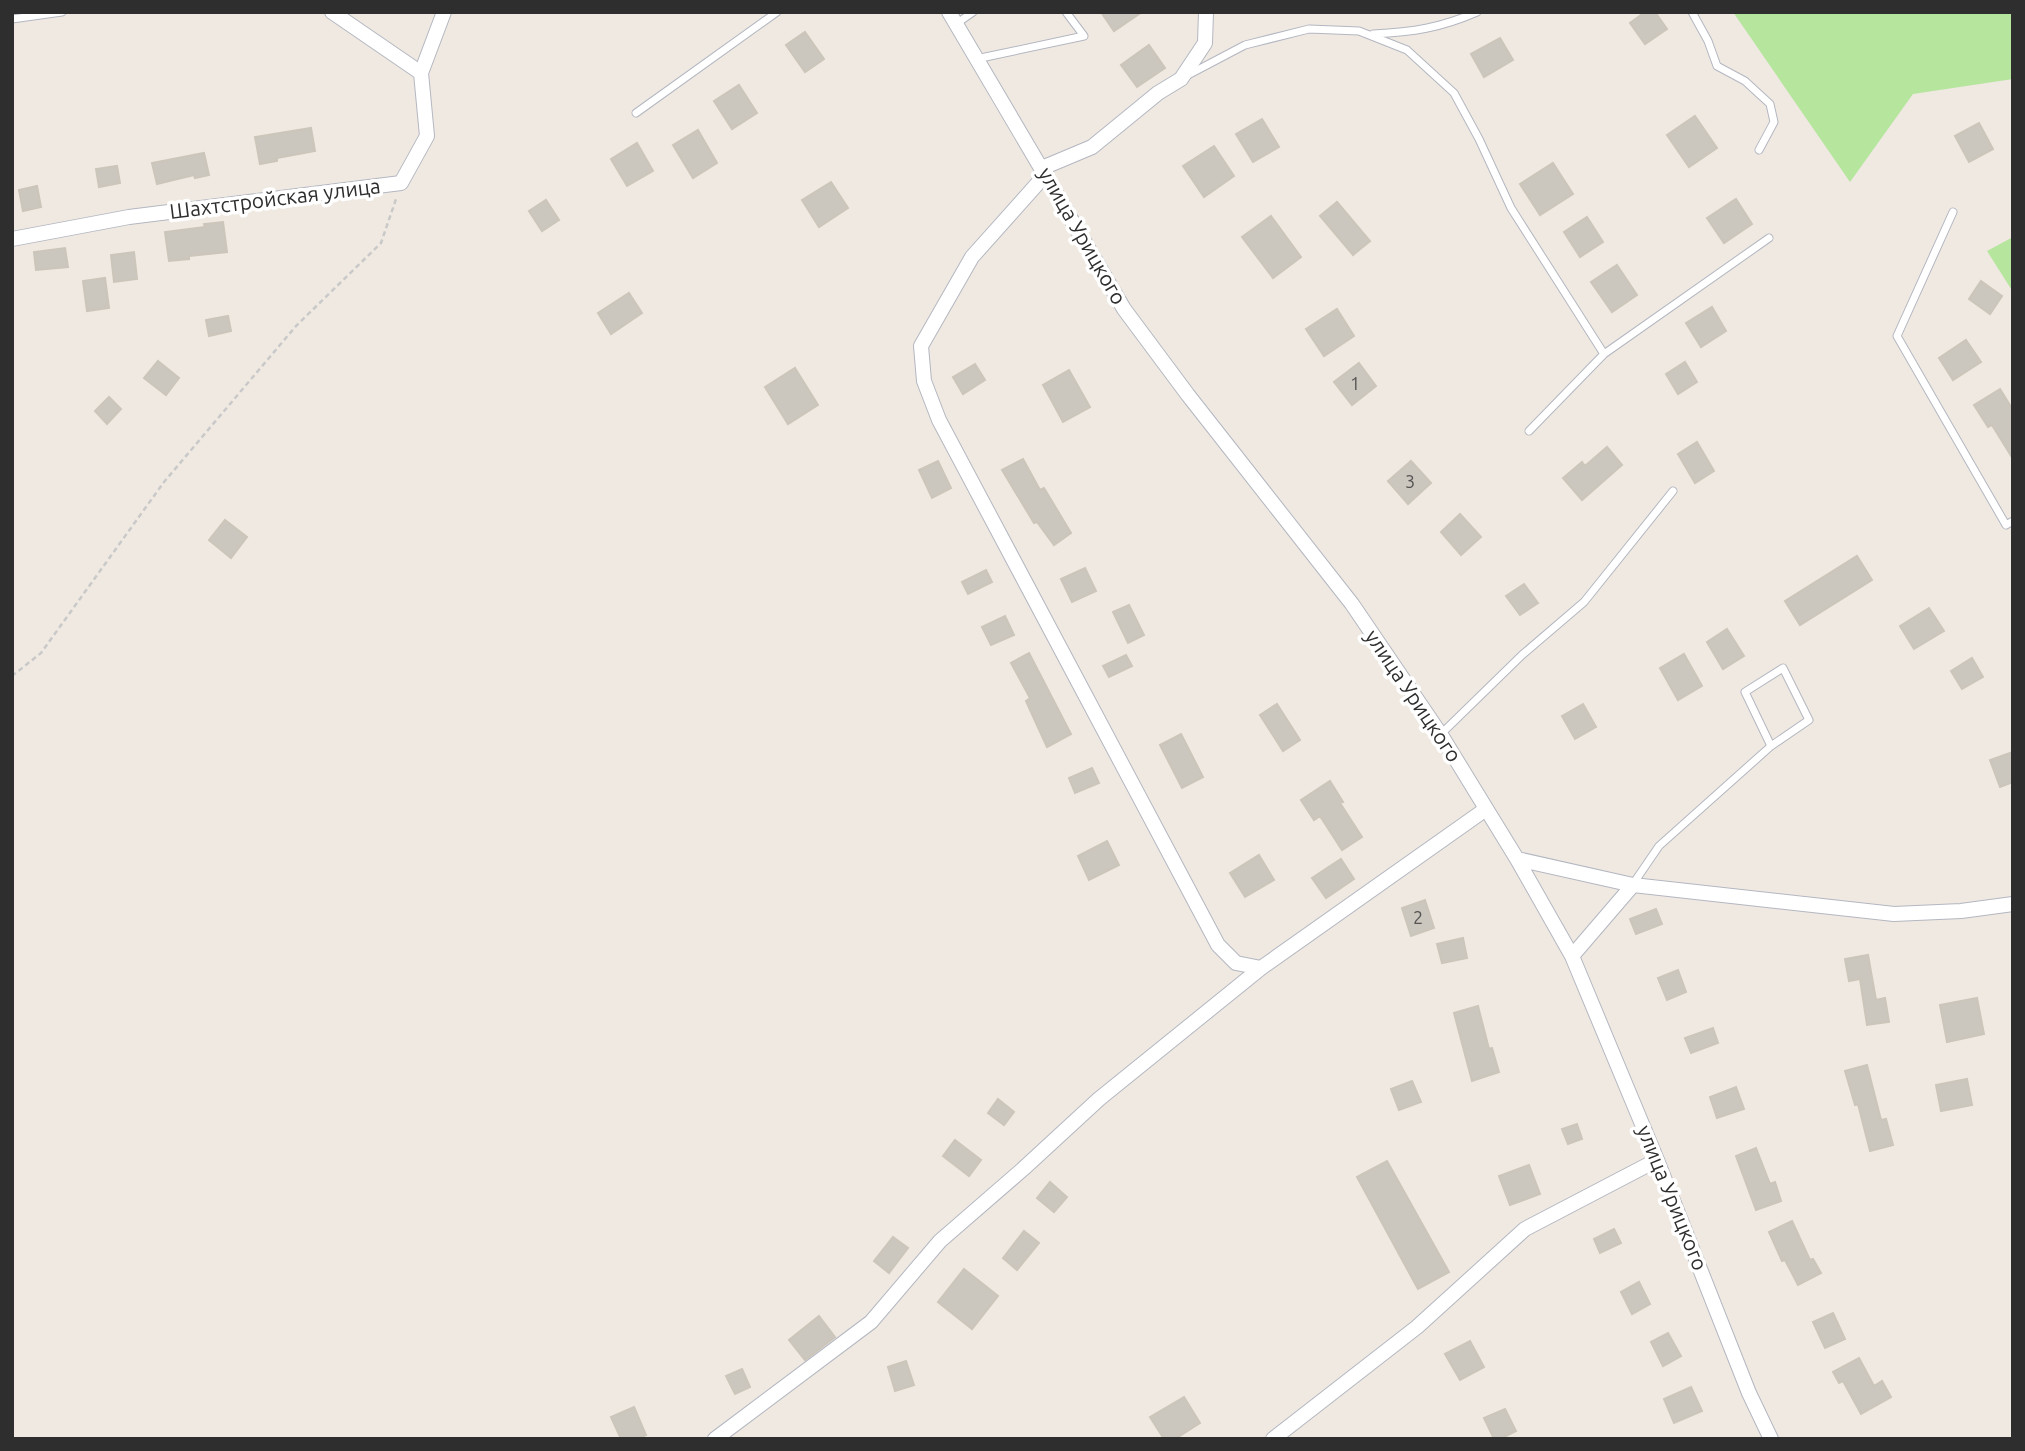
<svg xmlns="http://www.w3.org/2000/svg" width="2025" height="1451" font-family="Ubuntu,sans-serif">
<style>
.green{fill:#b6e59e}
.building{fill:#cbc7bf;stroke:#cbc5ba;stroke-width:2}
.lines{fill:none;stroke-linecap:round;stroke-linejoin:round}
.service-casing{stroke:#b4b7c1;stroke-width:9}
.minor-casing{stroke:#b4b7c1;stroke-width:16}
.path{stroke:#c9c9c9;stroke-width:2.5;stroke-dasharray:5 3.5;stroke-linecap:butt}
.service{stroke:#fff;stroke-width:7}
.minor{stroke:#fff;stroke-width:14}
.labels{text-anchor:middle;stroke-width:7;stroke-linejoin:round;paint-order:stroke}
.number-label{font-size:18px;fill:#555452}
.street-label{font-size:21px;fill:#2e2e2e;stroke:#fff}
</style>
<rect width="100%" height="100%" fill="#efe9e1"/>
<path class="green" d="M1733,12H2013V79L1913,94L1850,182Z
M2013,237V292L1987,251Z"/>
<path class="building" d="M1101,12H1142L1114,31Z
M1645,12H1655L1667,29L1645,44L1630,23Z
M805,32L824,59L805,72L786,45Z
M1500,38L1513,60L1484,77L1471,54Z
M1149,45L1165,68L1137,87L1121,65Z
M739,85L757,113L732,129L714,101Z
M1695,116L1717,148L1689,167L1667,135Z
M1262,119L1279,147L1253,162L1236,134Z
M1979,123L1993,149L1969,162L1955,136Z
M311,128L315,151L277,158V161L260,164L255,137Z
M698,130L717,163L693,178L673,145Z
M637,143L653,171L627,186L611,159Z
M1214,146L1234,176L1204,197L1183,166Z
M204,153L209,175L195,178L194,175L157,184L152,163Z
M1553,163L1573,194L1540,215L1520,184Z
M117,166L120,183L99,187L96,169Z
M831,182L848,208L819,227L802,200Z
M37,186L41,207L23,211L19,190Z
M1736,199L1752,224L1724,243L1707,218Z
M546,200L559,220L542,231L529,211Z
M1337,202L1370,241L1353,255L1320,216Z
M1271,216L1301,257L1273,278L1242,237Z
M1587,217L1603,242L1580,257L1564,232Z
M223,222L227,252L189,256V259L169,261L165,232L205,227L204,224Z
M65,248L68,267L36,270L34,252Z
M134,252L137,279L114,282L111,255Z
M1617,265L1637,295L1612,312L1591,282Z
M105,278L109,308L87,311L83,281Z
M1981,281L2002,296L1990,314L1969,299Z
M629,293L642,313L611,334L598,313Z
M1712,307L1726,331L1701,347L1686,323Z
M1337,309L1354,336L1324,356L1306,329Z
M228,316L231,331L209,336L206,320Z
M1966,340L1981,362L1953,380L1939,358Z
M158,361L179,378L166,395L144,378Z
M1685,362L1697,382L1678,394L1666,374Z
M1359,363L1376,386L1352,405L1334,382Z
M975,364L985,380L963,394L953,377Z
M795,368L818,405L788,424L765,387Z
M1069,370L1090,407L1063,422L1043,385Z
M2000,389L2013,410V459L1992,425L1988,427L1974,405Z
M109,397L121,409L107,424L95,411Z
M1697,442L1714,471L1695,483L1678,454Z
M1607,447L1622,465L1582,500L1563,478L1582,462L1585,466Z
M1023,459L1040,490L1044,488L1071,533L1054,545L1037,522L1034,523L1002,470Z
M938,461L951,488L932,498L919,470Z
M1411,461L1431,483L1408,504L1388,481Z
M1460,514L1481,537L1461,555L1441,532Z
M225,520L247,537L231,558L209,540Z
M1857,556L1872,580L1800,625L1785,601Z
M1085,568L1096,591L1072,602L1061,579Z
M986,570L992,582L968,594L962,582Z
M1524,584L1538,603L1520,615L1506,596Z
M1129,605L1144,635L1128,643L1113,612Z
M1929,608L1944,631L1914,649L1900,626Z
M1005,616L1014,635L991,645L982,627Z
M1727,629L1744,656L1723,669L1707,642Z
M1029,653L1071,734L1047,747L1026,701L1030,698L1011,663Z
M1684,654L1702,686L1678,700L1660,668Z
M1126,655L1132,666L1109,677L1103,666Z
M1972,658L1983,677L1962,689L1951,671Z
M1277,704L1300,740L1283,751L1260,715Z
M1583,704L1596,727L1575,739L1562,716Z
M1181,734L1203,777L1182,788L1160,745Z
M2013,752V782L2000,787L1990,760Z
M1092,768L1099,783L1075,793L1069,778Z
M1330,781L1343,802L1340,803L1362,837L1342,850L1320,816L1314,820L1301,800Z
M1107,841L1119,865L1089,880L1078,856Z
M1259,855L1274,880L1245,897L1230,873Z
M1341,859L1354,879L1326,898L1312,878Z
M1425,900L1434,928L1411,936L1402,908Z
M1656,909L1662,924L1636,934L1630,919Z
M1463,938L1467,958L1442,963L1437,944Z
M1868,955L1876,1000L1885,998L1889,1022L1867,1025L1860,979L1849,981L1845,959Z
M1678,970L1686,992L1667,1000L1658,978Z
M1977,998L1984,1034L1947,1042L1940,1005Z
M1478,1006L1489,1049L1492,1048L1499,1072L1472,1081L1454,1013Z
M1713,1028L1718,1043L1691,1053L1685,1038Z
M1867,1065L1881,1120L1886,1119L1893,1145L1870,1151L1858,1104L1855,1105L1845,1071Z
M1967,1079L1972,1105L1941,1111L1936,1085Z
M1412,1081L1421,1102L1399,1110L1391,1089Z
M1736,1087L1744,1109L1717,1118L1710,1097Z
M998,1099L1014,1112L1004,1125L988,1113Z
M1577,1124L1582,1139L1568,1144L1562,1129Z
M955,1140L981,1160L969,1176L943,1156Z
M1756,1148L1770,1184L1775,1182L1781,1201L1756,1210L1736,1156Z
M1387,1161L1449,1272L1418,1289L1357,1177Z
M1529,1165L1540,1194L1510,1205L1499,1176Z
M1050,1182L1067,1197L1054,1212L1037,1198Z
M1792,1221L1810,1260L1813,1259L1821,1273L1798,1285L1785,1260L1782,1261L1769,1232Z
M1614,1229L1621,1243L1600,1253L1594,1239Z
M1024,1231L1039,1243L1017,1270L1003,1258Z
M893,1237L908,1248L889,1273L874,1261Z
M964,1269L998,1296L972,1329L938,1302Z
M1639,1282L1650,1304L1632,1314L1621,1292Z
M1833,1313L1845,1339L1825,1348L1813,1322Z
M819,1316L835,1337L805,1360L789,1340Z
M1668,1333L1681,1356L1663,1366L1651,1342Z
M1470,1341L1484,1367L1460,1380L1445,1354Z
M1859,1358L1874,1386L1882,1381L1891,1397L1861,1414L1843,1381L1839,1383L1833,1372Z
M906,1361L914,1385L895,1391L888,1367Z
M742,1369L750,1387L735,1394L726,1376Z
M1691,1387L1702,1411L1674,1423L1664,1399Z
M1184,1397L1200,1423L1175,1439H1164L1150,1417Z
M634,1407L646,1435L638,1439H621L611,1417Z
M1505,1409L1516,1431L1500,1439H1494L1484,1418Z"/>
<g class="lines">
<defs>
<path id="service" d="M1692,12L1708,41L1717,66L1745,81L1770,104L1774,122L1759,150
M12,19L62,12
M956,24L973,12
M1373,34C1413,32 1440,28 1477,12
M976,59L1084,36L1066,12
M1188,75L1245,45L1309,29L1359,31L1407,50L1454,93L1479,139L1511,208L1604,354L1769,238
M636,113L777,12
M1953,212L1897,336L2006,525L2013,521
M1529,431L1604,354
M1441,734L1522,655L1584,602L1673,491
M1633,884L1659,846L1771,746L1809,720L1783,668L1745,692L1771,746"/>
<path id="minor" d="M332,12L421,73
M949,12L1124,309L1188,395L1352,604L1441,735L1517,859L1572,956L1657,1160L1749,1393L1771,1439
M1042,168L1092,147L1158,93L1181,79L1205,43L1206,12
M1046,174L972,257L921,346L924,381L939,420L1218,945L1236,963L1261,968
M12,239L129,217L401,183L427,136L421,73L444,12
M1517,859L1633,885
M1572,956L1633,885L1894,914L1961,911L2013,904
M715,1439L871,1322L940,1241L1023,1169L1099,1099L1261,968L1486,809
M1273,1439L1417,1327L1525,1229L1657,1160"/>
</defs>
<use href="#service" class="service-casing"/>
<use href="#minor" class="minor-casing"/>
<path class="path" d="M12,676L41,653L164,482L296,326L381,243L396,199"/>
<use href="#service" class="service"/>
<use href="#minor" class="minor"/>
</g>
<g class="labels">
<g class="number-label">
<text x="1355" y="390">1</text>
<text x="1410" y="488">3</text>
<text x="1418" y="924">2</text>
</g>
<g class="street-label">
<text transform="translate(275 199) rotate(-7)" y="7">Шахтстройская улица</text>
<text transform="translate(1082 236) rotate(60)" y="7">улица Урицкого</text>
<text transform="translate(1413 696) rotate(56)" y="7">улица Урицкого</text>
<text transform="translate(1672 1198) rotate(68)" y="7">улица Урицкого</text>
</g>
</g>
<rect width="2025" height="1451" fill="none" stroke="#2e2e2e" stroke-width="28"/>
</svg>
